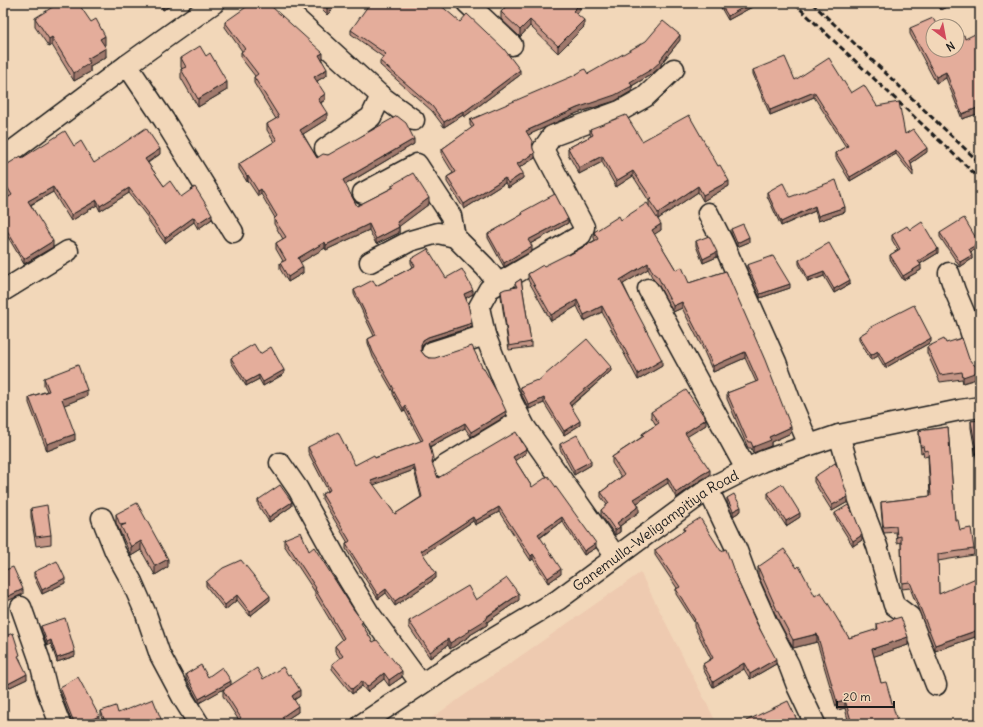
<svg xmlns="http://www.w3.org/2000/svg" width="983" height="727" font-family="Delius,sans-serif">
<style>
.built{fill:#eecab0}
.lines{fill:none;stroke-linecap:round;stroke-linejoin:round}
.minor-casing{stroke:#1c1c1c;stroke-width:23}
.minor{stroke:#f2d7b9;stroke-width:20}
.rail{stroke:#1c1c1c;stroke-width:3;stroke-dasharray:6 3;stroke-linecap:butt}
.wall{fill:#c49585;stroke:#1c1c1c;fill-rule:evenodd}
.shaded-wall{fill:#a0796c;stroke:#1c1c1c}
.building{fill:#e4ad9b;stroke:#1c1c1c;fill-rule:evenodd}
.labels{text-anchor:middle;stroke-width:3.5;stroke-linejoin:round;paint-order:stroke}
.street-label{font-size:14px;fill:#1c1c1c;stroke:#f2d7b9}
</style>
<rect width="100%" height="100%" fill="#f2d7b9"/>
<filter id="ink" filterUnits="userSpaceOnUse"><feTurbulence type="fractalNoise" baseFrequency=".025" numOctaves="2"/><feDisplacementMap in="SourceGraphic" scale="8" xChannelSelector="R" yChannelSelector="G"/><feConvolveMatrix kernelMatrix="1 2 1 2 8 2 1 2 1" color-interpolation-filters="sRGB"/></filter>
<g filter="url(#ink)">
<path class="built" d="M640,572L717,724H423L640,573Z"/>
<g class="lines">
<defs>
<g id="minor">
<path d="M279,3L381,96L414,120"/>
<path d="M467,3L512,45"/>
<path d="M127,65L164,120L233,232"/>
<path d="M325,149L371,117L381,96"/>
<path d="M3,158L127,65L214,3"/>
<path d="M363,193L417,164L451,216L455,237"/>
<path d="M708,213L724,245L776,362L790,400L809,445"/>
<path d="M370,262L410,241L438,233L455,237L485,267L498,283"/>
<path d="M949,273L955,291L966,317L980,362"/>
<path d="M648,289L746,469"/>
<path d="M3,291L68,251"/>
<path d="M432,352L485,335"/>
<path d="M839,435L855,489L877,546L894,605L910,617L936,685"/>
<path d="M280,463L298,489L341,567L369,613L421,684"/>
<path d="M443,467L521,420"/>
<path d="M708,489L736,548L747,578L767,623L789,665L797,686L815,724"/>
<path d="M102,518L115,551L132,582L146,614L160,655L184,700L199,724"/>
<path d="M616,557L525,427L512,402L485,335L479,307L489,289L581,235L584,227L543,149L552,136L620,111L645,97L674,69"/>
<path d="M21,607L39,658L47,690L60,724"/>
<path id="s1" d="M362,724L456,661L558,600L708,489L763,461L839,435L960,410L980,407"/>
</g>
</defs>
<use href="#minor" class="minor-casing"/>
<use href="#minor" class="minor"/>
<path class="rail" d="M794,3L980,179
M812,3L980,163"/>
</g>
<path class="wall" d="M159,3H175L163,10Z
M315,3H339L327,15Z
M504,3H579L580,10L577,14L584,27L558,53L530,26L520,37L501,19V12L507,5Z
M720,3H752V7L728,20L720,6Z
M936,3H955L940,10Z
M271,6L323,59L322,60L327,75L317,81L325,100L321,103L327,119L303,134L317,158L328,155L414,144L345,185L357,206L392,188V185L429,204L399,226V233L376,244L369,230L326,250L325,248L300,262L303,273L288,282L280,269V263L283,261L276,249V243L283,239L274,224V219L275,218L261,194L258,196L248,181L247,182L239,169V164L274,142L267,130V124L276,119L254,83V77L255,76L241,58V52L242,51L225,27V22Z
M35,18L105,45H104L106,57L90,66V72L74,81L52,45L49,47L35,27Z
M910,28L933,50L965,39L980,42V113L962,119L946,78L936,83L910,34Z
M351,30L520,75L464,117L463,115L444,127L432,111L380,65V61L383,57L351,34Z
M680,40L661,64V66L652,74L632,86V91L615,101L577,113L528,135L533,149L535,158L519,168L523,178L508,188L505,183L464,209L447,182V177L453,173L442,155V149L472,128L470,125V120L588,74Z
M181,58L227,90L198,107L181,78V69H182L181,67Z
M753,70L851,93L877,106L905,134L927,152L911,163L913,172V176L896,154L850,181L836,158V153L846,147L814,97L770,115L753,74Z
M590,129L642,141L729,186L703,201L698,192L658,219L661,230L654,234L676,270L689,283L726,271L791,433L771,442V446L753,453L751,448H748L727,399V393L756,382L745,358L713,372L702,347L682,308L673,312L658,284L653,279L648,269L623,284L662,366L638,380L602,312L584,321L577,306L551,321L528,280V274L569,255L595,240L594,238V232L621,220L649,206V201L633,176L616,187L602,162L579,174L568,154V148L591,136L590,134Z
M74,146L94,163L160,154L148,163L164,186L181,197L212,219L198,229L194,222L165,243L148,220V218L129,193L100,211L97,205L71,221L53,192L31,205L53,247L24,264L5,232L3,233V201L9,197L3,186V167L22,158Z
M767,192L845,212L818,221L815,211L781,226L767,196Z
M522,212L568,223L530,244L532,251L504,267L488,238V234L522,215Z
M731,229L749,242L737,247L731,233Z
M910,230L938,253L920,264L921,270L903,280L890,259V255L898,250L892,240V235Z
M940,233L979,247L971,252L972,259L960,267L940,237Z
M696,241L717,257L703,263L696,246Z
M411,259L446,278L473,294L466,298L472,327L428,341L423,345L421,349V351L425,356L429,358L482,367L506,416L471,437L465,428L430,447L433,462L432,465L438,478L526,453L515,460L532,487L596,548L584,555L562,521L540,538L561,574L548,583L533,559L531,561L499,512L475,525L473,521L423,554L436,578L395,606L386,593L378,599L346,549V544L348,543L322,499V494L328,491L308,452V447L355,465L421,441L405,411L403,412L393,394V392L373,357L368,343V339L374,336L354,294V290L376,286L413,267L411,263ZM414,470L421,497L395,514L373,485Z
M799,260L850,284L834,293L824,276L808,282L799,264Z
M747,265L790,288L760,298L747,269Z
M521,279L531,342V347L509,350L501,296V291L515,287V283Z
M869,328L931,342L885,368L878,356L871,360L859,340V336L869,330Z
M946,343L969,359L963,383L962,379L940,382L927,353V347Z
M260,354L284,374L263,386L259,379L246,386L231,362V358Z
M611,371L571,406L580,425L564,435L544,403L529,409L520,392V387L538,381Z
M44,378L87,396L64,405L75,440L47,451L29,403V397L47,391L44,385Z
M651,412L706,425L687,436L710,475L701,480L676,498L668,483L637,503L639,512L620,526V532L615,535L601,515V510L607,505L601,497V492L621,477L612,463V457L642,437V434L656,425L651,417Z
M980,420V467L978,468L971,428V421Z
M948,427L955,520L960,530L974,549V555L938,561L939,594L980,588V641L978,636L935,651L910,588L902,589L901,542L897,543L896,532L884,533L883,530L881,508V502L930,496L928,456L924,457L923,452L921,453L919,437V431Z
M560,444L591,465L574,475L560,449Z
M814,477L848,502L832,511L814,482Z
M768,493L800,517L786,526L768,498Z
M727,498L741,511L733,516L727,502Z
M258,500L292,506L269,522L258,505Z
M31,508L51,535V544L36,546L31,517Z
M835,513L862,540L853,546L835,517Z
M116,514L168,567L155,575L141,550L131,556L116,523Z
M684,528L736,577L776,664L750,679L744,669L713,687L703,669V664L711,659L694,626V622L676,594V589L677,588L655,555V550L684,531Z
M284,539L309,551L363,627L373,642L402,677L389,686L384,679L367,692L362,686L352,694L332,669V664L340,658L335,651V646L342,640L315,595V592L284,545Z
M758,567L815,596L849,638L877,630V624L908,645L874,656L881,683L898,724H849L845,708L837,710L817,642L793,648L777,618L758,575Z
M34,572L65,583L42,594L34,577Z
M206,582L270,600L250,616L237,600L225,610L206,586Z
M476,600H519L487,622V625L470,635V636L450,649L448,645L430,658L409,627V621Z
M41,626L75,656L57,662L51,644L47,646L41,630Z
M3,637L20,659L27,679L8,688L3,677Z
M978,665H980V677L978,671Z
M186,674L208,677L231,685L263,679L300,696L294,700L298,712L284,721V724L238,719L223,696V690L230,685L199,703L186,678Z
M60,687L99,721L92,724H73L71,720L60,691Z
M101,711L118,713L163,724H104L101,716Z"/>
<path class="shaded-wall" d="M163,3H175L163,10Z
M333,3H339L327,15V9Z
M751,3H752V7L728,20V16Z
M945,3H955L940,10V6Z
M580,4V10L573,17V11Z
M530,20V26L520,37V30Z
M584,20V27L558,53V46Z
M680,35V40L661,64V66L652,74L630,87V82L660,60Z
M105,36V45L100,48V39Z
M52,37V45L49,47V39Z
M106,48V57L90,66V72L74,81V73L87,59Z
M323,53V59L319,61V55Z
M327,69V75L314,83V77Z
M520,70V75L464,117V112Z
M946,72V78L936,83V77Z
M227,82V90L198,107V99Z
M632,86V91L615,101L577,113L526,136V131L577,108Z
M814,92V97L770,115V110Z
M325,94V100L318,104V99Z
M980,107V113L962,119V114Z
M463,111V115L444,127V122Z
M327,113V119L300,136V130Z
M414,139V144L343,186V180Z
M927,148V152L910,164V160Z
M160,149V154L145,164V159Z
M896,150V154L850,181V177Z
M535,153V158L517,169V164Z
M602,156V162L579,174V168Z
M633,171V176L616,187V181Z
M523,173V178L508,188V183Z
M248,175V181L247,182V176Z
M505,178V183L464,209V204Z
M729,181V186L703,201V195Z
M698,186V192L658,219V213Z
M53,187V192L28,206V201Z
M129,188V193L100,211V206Z
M261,189V194L258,196V191Z
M429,198V204L397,228V222Z
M97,200V205L71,221V215Z
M815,206V211L781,226V222Z
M845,207V212L818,221V216Z
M212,214V219L198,229V223Z
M194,217V222L165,243V238Z
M568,219V223L528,245V240Z
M369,224V230L326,250V245Z
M661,224V230L652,236V230Z
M5,227V232L3,233V228Z
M399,227V233L376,244V239Z
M749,237V242L737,247V243Z
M53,241V247L24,264V259Z
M325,242V248L298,264V258Z
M979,243V247L969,253V249Z
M532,246V251L504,267V263Z
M938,249V253L918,265V261Z
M717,252V257L703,263V259Z
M972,255V259L960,267V262Z
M648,263V269L620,286V280Z
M921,265V270L903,280V276Z
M303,267V273L288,282V277Z
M824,272V276L808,282V278Z
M850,280V284L834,293V289Z
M790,284V288L760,298V294Z
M473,290V294L464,299V294Z
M577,300V306L551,321V315Z
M682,302V308L673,312V306Z
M602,306V312L584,321V315Z
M472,323V327L428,341L423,345L421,349V345L423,340L428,337Z
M931,338V342L885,368V364Z
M878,351V356L871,360V355Z
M745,352V358L713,372V366Z
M662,360V366L638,380V374Z
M611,367V371L569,407V403Z
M980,367V378L963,383V377Z
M284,370V374L263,386V382Z
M259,375V379L246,386V382Z
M87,390V396L62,406V399Z
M544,398V403L529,409V405Z
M405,406V411L403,412V408Z
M506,411V416L471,437V432Z
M706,419V425L685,438V433Z
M580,421V425L564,435V431Z
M465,423V428L429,447V443Z
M791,427V433L771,442V446L753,453V447L769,437Z
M75,434V440L47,451V444Z
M526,449V453L513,462V457Z
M591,461V465L574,475V470Z
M414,465V470L371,486V481Z
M710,470V475L701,480L676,498V493L701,475Z
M668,478V483L634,505V499Z
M848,497V502L832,511V505Z
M292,502V506L269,522V517Z
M639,506V512L617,528V523Z
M499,507V512L475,525V521Z
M741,507V511L733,516V511Z
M800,513V517L786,526V521Z
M473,517V521L421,556V551Z
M562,517V521L538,539V534Z
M620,527V532L615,535V530Z
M862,535V540L853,546V541Z
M141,541V550L131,556V547Z
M596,543V548L584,555V551Z
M533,554V559L531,561V556Z
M168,559V567L155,575V566Z
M561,569V574L548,583V578Z
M436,573V578L395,606V601Z
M65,578V583L42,594V590Z
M23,589V594L3,603V599Z
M386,589V593L378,599V595Z
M519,594V600L487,622V625L470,635V636L450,649V643L469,630Z
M237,595V600L225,610V605Z
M270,596V600L250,616V612Z
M978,630V636L935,651V645Z
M817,634V642L793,648V640Z
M908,637V645L872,657V649Z
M448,639V645L430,658V652Z
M51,640V644L47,646V642Z
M75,652V656L57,662V658Z
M776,659V664L750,679V674Z
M744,663V669L713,687V682Z
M402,671V677L389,686V680Z
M384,673V679L367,692V687Z
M27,674V679L8,688V684Z
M231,681V685L199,703V699Z
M362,681V686L352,694V689Z
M300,690V696L292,701V696Z
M845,700V708L837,710V702Z
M298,706V712L284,721V724H278L282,717Z
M99,716V721L92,724H83Z"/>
<path class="building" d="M59,3H78L91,22L96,19L105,36L100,39L106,48L87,59L90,63L74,73L52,37L49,39L35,18Z
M252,3H270L271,6L323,53L319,55L327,69L314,77L325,94L318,99L327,113L300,130L317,158L323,154L328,155L397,116L406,123L414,139L343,180L357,206L394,187L392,185L413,173L429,198L397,222L399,227L376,239L369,224L326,245L325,242L298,258L303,267L288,277L280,263L286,260L276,243L286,237L274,219L277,216L261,189L258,191L248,175L247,176L239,164L277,140L267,124L279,117L254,77L258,74L241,52L245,49L225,22Z
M321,3H333L327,9Z
M370,3H438L460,22L467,14L504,49L520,70L464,112L463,111L444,122L432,106L380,61L386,54L351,30Z
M509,3H579L580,4L573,11L584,20L558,46L530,20L520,30L501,12Z
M720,3H751L728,16Z
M938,3H945L940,6Z
M933,18L937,26H933V50H957V39L964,35L965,39L975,34L980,42V107L962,114L946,72L936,77L910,28Z
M663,21L680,35L660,60L661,61L652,69L630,82L632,86L615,95L577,108L526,131L532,141L533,149L535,153L517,164L523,173L508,183L505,178L464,204L447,177L456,172L442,149L474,126L470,120L573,76L585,69L588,74L646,41Z
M200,46L206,56L210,53L227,82L198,99L181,69L186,67L181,58Z
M785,57L795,80L829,58L851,93L864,85L877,106L899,102L905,134L913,129L927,148L910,160L913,172L896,150L850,177L836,153L848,146L814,92L770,110L753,70Z
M626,115L642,141L689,115L718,166L720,165L729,181L703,195L698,186L658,213L649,200L652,199L633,171L616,181L602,156L579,168L568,148L593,135L590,129Z
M146,128L160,149L145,159L164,186L170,181L181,197L195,187L212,214L198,223L194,217L165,238L148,214H149L129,188L100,206L97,200L71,215L53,187L28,201L53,241L24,259L5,227L3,228V201L12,195L3,180V167L21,156L22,158L65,131L74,146L81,141L94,163Z
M836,180L845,207L818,216L815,206L781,222L767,192L783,183L790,197Z
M555,194L568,219L528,240L532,246L504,263L488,234L523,214L522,212Z
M647,203L661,224L652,230L676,270L682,267L689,283L726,271L765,360L791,427L769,437L771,440L753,447L751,442H748L727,393L758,381L745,352L713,366L702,341L682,302L673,306L658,277L653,273L648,263L620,280L662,360L638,374L602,306L584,315L577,300L551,315L528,274L543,265L544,266L568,254L569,255L598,239L594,232L619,216L621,220Z
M964,218L979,243L969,249L972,255L960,262L940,233Z
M922,222L938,249L918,261L921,265L903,276L890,255L900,249L892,235L907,226L910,230Z
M743,224L749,237L737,243L731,229Z
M709,236L717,252L703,259L696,241Z
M829,243L850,280L834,289L824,272L808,278L799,260Z
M428,249L446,278L462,269L473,290L464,294L468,304L472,323L428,337L423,340L421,345V351L425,356L429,358H435L472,346L482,367H483L499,396L506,411L471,432L465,423L429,443L433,458L432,463L438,478L516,432L526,449L513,457L532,487L548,476L596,543L584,551L562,517L538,534L561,569L548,578L533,554L531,556L499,507L475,521L473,517L421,551L436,573L395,601L386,589L378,595L346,544L350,541L322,494L330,490L308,447L338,432L355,465L374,455L375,458L423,440L405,406L403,408L393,390L394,389L373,352L368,339L376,335L354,290L373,280L376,286L415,266L411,259ZM414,465L422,497L395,514L371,481Z
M773,256L790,284L760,294L747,265Z
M521,279L531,342L509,346L501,291L505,289L517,287L515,283Z
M914,305L931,338L885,364L878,351L871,355L859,336L870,329L869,328Z
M962,338L969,359L973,364L977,367H980H979L980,371L963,377L962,372L940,375L927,347L944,339L946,343Z
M587,339L611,367L569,403L580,421L564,431L544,398L529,405L520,387L537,380L538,381Z
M254,344L260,354L271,347L284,370L263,382L259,375L246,382L231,358Z
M78,365L87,390L62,399L75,434L47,444L29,397L49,391L44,378Z
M686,390L706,419L685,433L710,470L701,475L676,493L668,478L634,499L639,506L617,523L620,527L615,530L601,510L609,503L601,492L624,475L612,457L644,436L642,434L659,423L651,412Z
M980,420V461H978L971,421Z
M948,427L955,520H958L960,530L971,528L974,549L938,554L939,594L976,578L980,588V635L978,630L935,645L910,582L902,583L901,536L897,537L896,526L884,527L883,524L881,502L931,496L928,450L924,451L923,446L921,447L919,431Z
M577,435L591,461L574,470L560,444Z
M835,463L839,469L848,497L832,505L814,477Z
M782,484L800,513L786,521L768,493Z
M280,485L292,502L269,517L258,500Z
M734,494L741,507L733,511L727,498Z
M137,503L168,559L155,566L141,541L131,547L121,526L126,524L120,525L116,514Z
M47,505L51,535L36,537L31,508Z
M848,505L855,517L862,535L853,541L835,513Z
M700,518L721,551L726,549L736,577L756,622L776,659L750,674L744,663L713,682L703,664L713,658L694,620H695L676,589L680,587L655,550L685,530L684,528Z
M301,532L309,551L314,547L354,610L363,622L361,623L373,642L377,640L402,671L389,680L384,673L367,687L362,681L352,689L332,664L343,656L335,646L344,638L315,589L316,588L284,539Z
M784,549L797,568L799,566L815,596L821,592L849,638L878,629L877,624L901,617L908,637L872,649L881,683L886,682L898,724H852L845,700L837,702L817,634L793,640L777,610L758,567Z
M241,560L270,596L250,612L237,595L225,605L206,582L223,568Z
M57,561L65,578L42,590L34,572Z
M13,567L23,589L3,599V571Z
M507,578L519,594L486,617L487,619L469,630L470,631L450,643L448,639L430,652L409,621L468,586L476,600Z
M65,618L75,652L57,658L51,640L47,642L41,626Z
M13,633L20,655L18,656L27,674L8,684L3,673V637Z
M201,665L208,677L222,667L231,681L199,699L186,674Z
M978,665H980V671Z
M283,667L288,675L290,674L300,690L292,696L298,706L282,717L284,720L278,724H230L241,718L223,690L257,668L263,679Z
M78,677L99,716L83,724H75L71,715L60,687Z
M153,699L163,724H106L101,711L116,706L118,713Z
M788,701L798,722L794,724H748L746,721Z"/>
</g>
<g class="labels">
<g class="street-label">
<text dy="5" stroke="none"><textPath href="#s1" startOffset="352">Ganemulla-Weligampitiya Road</textPath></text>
</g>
</g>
<rect width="983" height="727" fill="none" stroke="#f2d7b9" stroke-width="16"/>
<rect x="8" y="8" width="967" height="711" fill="none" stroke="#1c1c1c" stroke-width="1.5" filter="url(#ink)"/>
<g transform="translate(945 38) rotate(148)"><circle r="19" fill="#f2d7b9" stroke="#9c8c7a"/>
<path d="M0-3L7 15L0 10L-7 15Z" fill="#d1495b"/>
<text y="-6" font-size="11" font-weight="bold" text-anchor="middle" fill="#1c1c1c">N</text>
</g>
<path d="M837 701v6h57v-6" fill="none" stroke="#1c1c1c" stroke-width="2"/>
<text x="843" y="701" font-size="12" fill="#1c1c1c" stroke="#f2d7b9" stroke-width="3" paint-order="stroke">20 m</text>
</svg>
